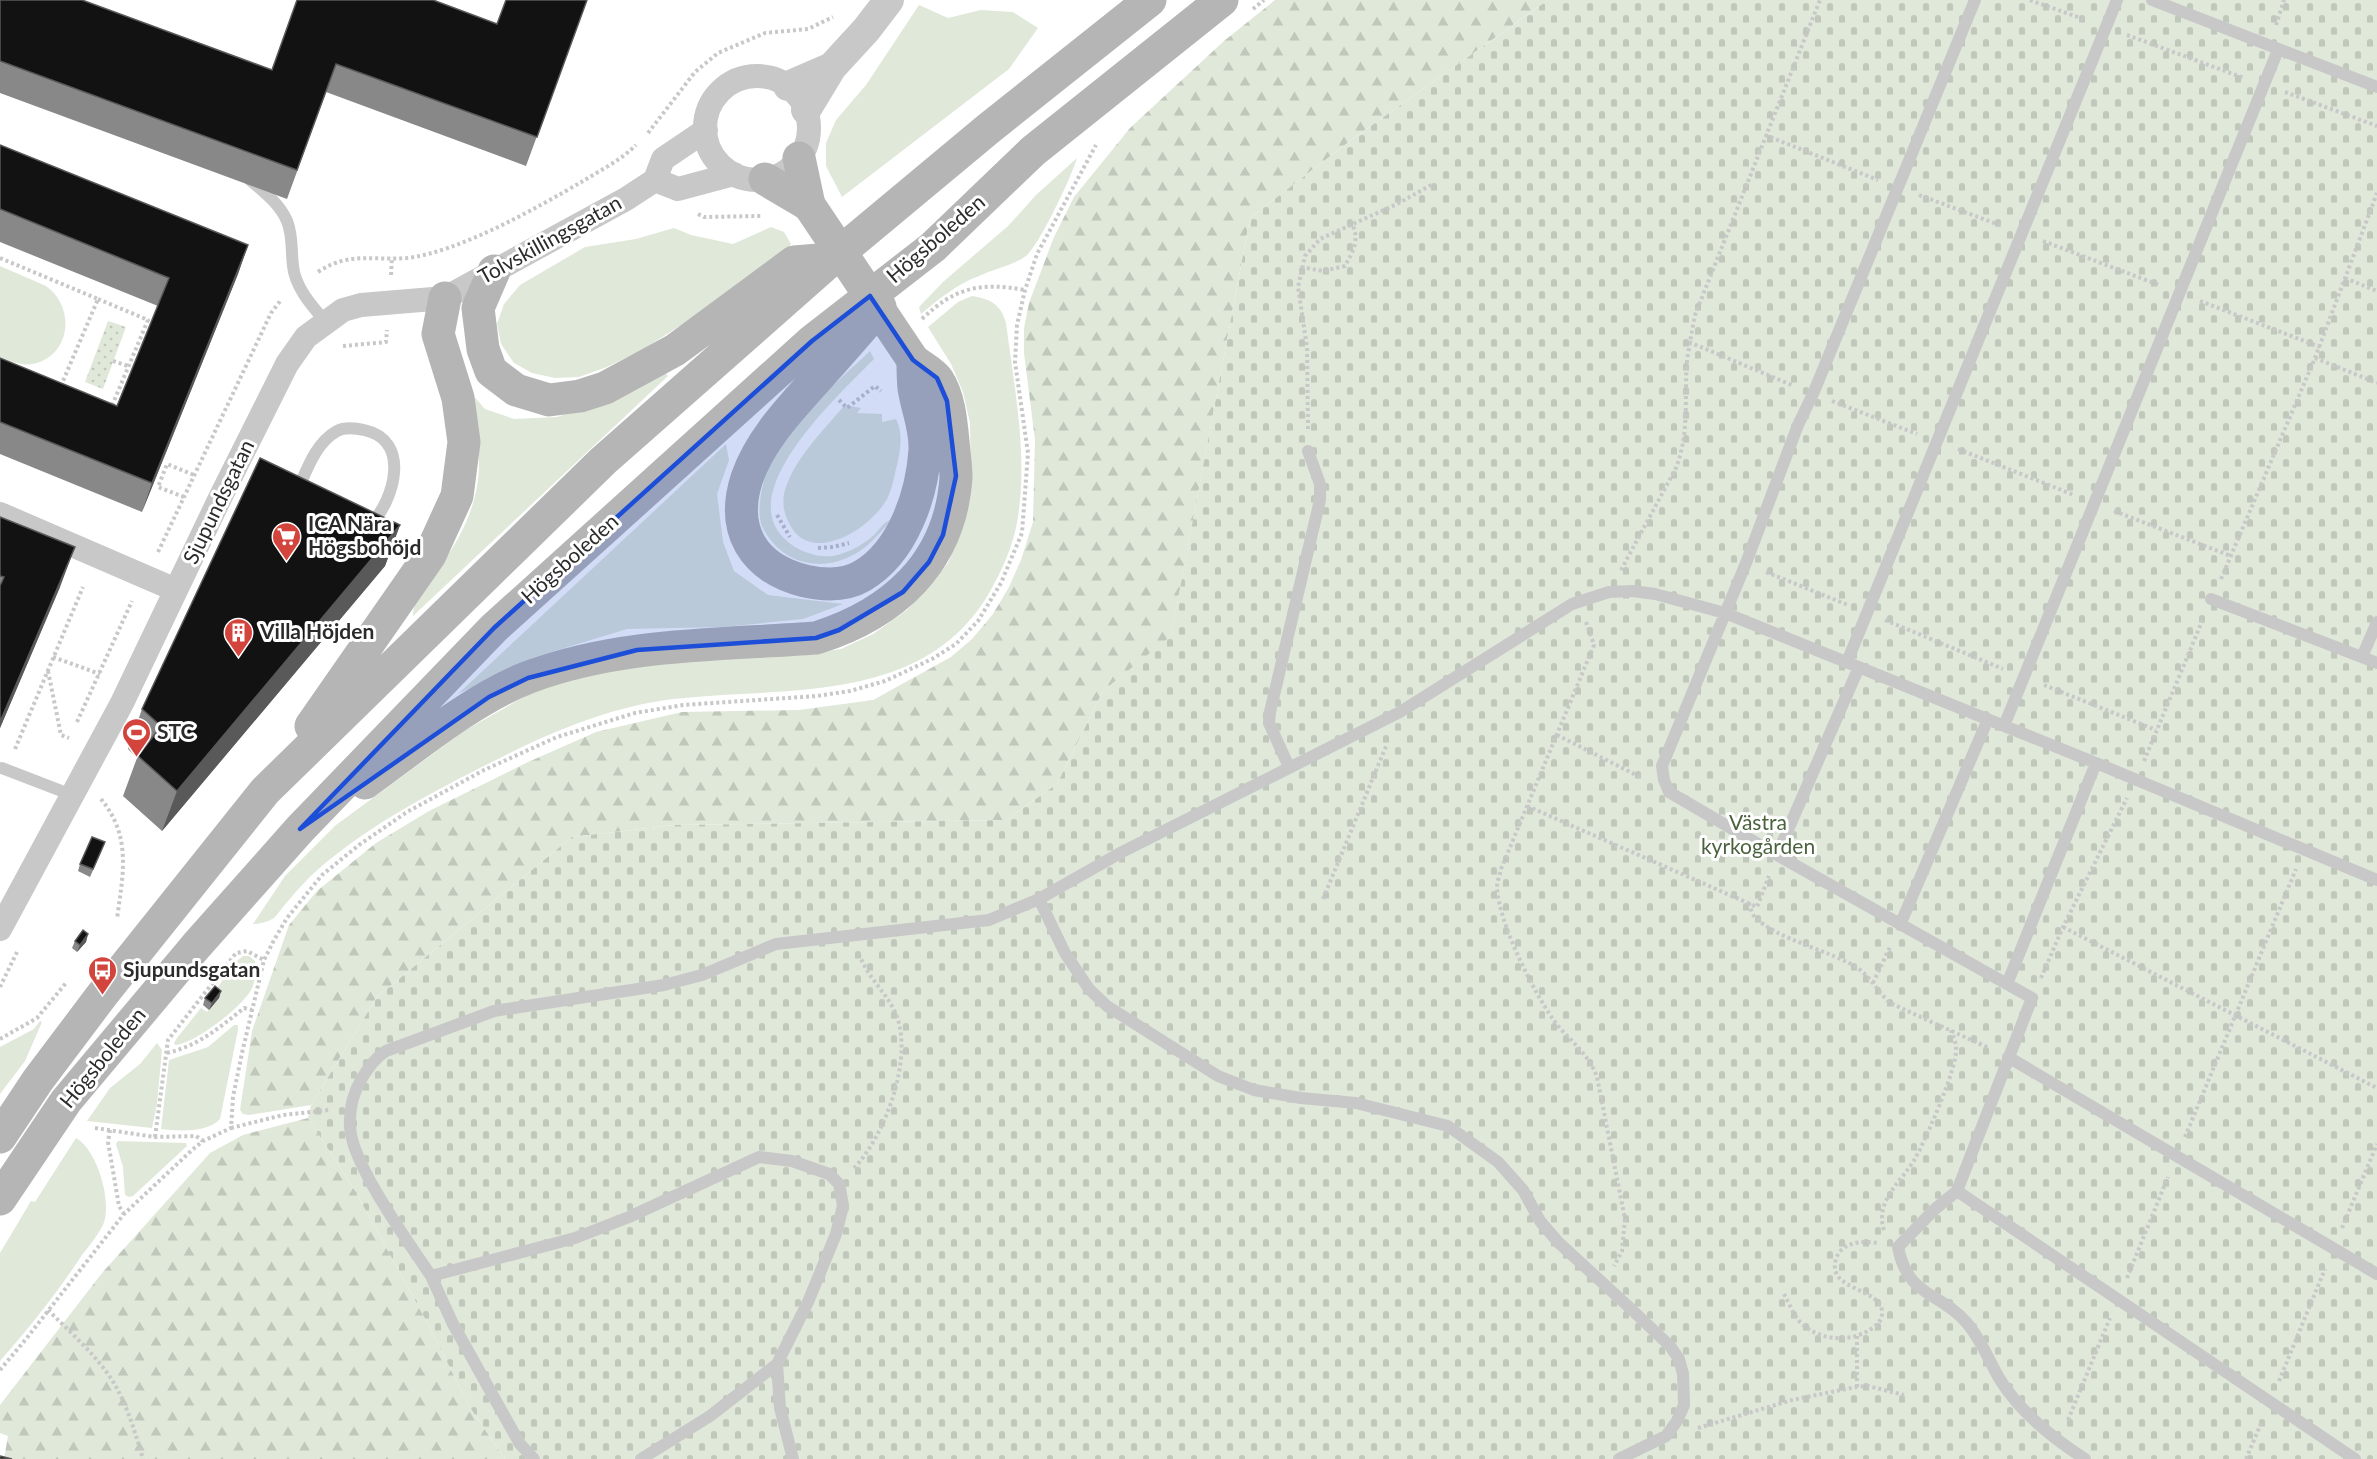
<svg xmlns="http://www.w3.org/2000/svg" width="2377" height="1459" font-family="Lato,sans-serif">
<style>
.grass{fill:#e0e8da}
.forest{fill:url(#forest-firs)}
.cemetery{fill:url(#cemetery-stones)}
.park{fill:url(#park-dots)}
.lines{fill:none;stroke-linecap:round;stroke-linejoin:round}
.path{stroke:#c8c8c8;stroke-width:4;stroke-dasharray:3 3;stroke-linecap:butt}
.service{stroke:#c8c8c8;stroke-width:12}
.minor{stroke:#c8c8c8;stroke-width:24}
.tertiary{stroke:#c8c8c8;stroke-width:30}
.secondary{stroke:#b5b5b5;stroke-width:33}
.secondary-bridge{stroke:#b5b5b5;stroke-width:33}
.wall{fill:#888}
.shaded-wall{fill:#595959}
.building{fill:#121212;stroke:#595959;stroke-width:1.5}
.marked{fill:#1d4ed8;fill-opacity:0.2;stroke:#1d4ed8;stroke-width:4.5;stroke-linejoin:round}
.labels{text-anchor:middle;stroke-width:6;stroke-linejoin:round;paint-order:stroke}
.street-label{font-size:21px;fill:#2b2b2b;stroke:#fff}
.poi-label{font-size:21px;font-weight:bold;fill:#2b2b2b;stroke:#fff;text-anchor:start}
.park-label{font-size:21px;fill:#4b623e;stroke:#fff}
</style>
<defs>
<pattern id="forest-firs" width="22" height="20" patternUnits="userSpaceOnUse" patternTransform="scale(1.5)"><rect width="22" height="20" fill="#e0e8da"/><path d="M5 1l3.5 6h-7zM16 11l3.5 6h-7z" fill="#c0c7bb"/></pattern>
<pattern id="cemetery-stones" width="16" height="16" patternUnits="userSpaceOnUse" patternTransform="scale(1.5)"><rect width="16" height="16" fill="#e0e8da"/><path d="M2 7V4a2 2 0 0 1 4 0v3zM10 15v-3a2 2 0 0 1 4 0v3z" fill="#c0c7bb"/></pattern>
<pattern id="park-dots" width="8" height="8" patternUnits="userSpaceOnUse" patternTransform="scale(1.5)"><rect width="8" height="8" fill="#e0e8da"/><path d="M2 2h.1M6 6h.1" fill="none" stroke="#c0c7bb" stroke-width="1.8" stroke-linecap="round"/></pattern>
</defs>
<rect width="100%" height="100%" fill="#fff"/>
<path class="grass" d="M919,5L948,18L981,10L1013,12L1038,28L1009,69L842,197L826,166V143L836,120L866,85Z
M1077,158C1072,176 1039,246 1026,256C1012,266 994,269 979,276C957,284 939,299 921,314L919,307L943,282L1008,226L1036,195Z
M771,227L784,232L791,244L787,250L711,306L645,348L607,367L579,377L555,378L532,373L514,363L501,344L497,324L504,304L520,285L585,247L636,239L674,228L691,235L733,244Z
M0,266L46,286C76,307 71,356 33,364C23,366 9,361 0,358Z
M972,296C990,299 1001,304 1006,323C1014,386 1028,453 1018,517C1014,544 1002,571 988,595C921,706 784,686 674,699C621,705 568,725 520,748C452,782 382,816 323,865C311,875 299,888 288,901C283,906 279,913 274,918C268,922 260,924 253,924L285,876L336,825L464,731L538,689L586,675L653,663L803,654L841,649L873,634L907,610L948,563L963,527L971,495L970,423L963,392L951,364L928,327L958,302Z
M870,351L874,359C841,393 731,492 786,540C797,551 817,558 833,556C848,553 863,545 874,535C879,530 883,523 890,520C886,528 878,534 872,541C838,575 784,572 762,526C755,510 764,474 772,459C795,417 835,384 870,351Z
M662,369L668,376L413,616C413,596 430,581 441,565C486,502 488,455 463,384L485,409L514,419L557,417L604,401Z
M851,406L861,408L857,413L882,414V422L896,419C904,434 900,453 896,469C894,479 891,491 887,499C870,530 808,568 788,521C783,511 782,500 785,490C795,458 822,432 843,407Z
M726,444L729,460L717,494L723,542L734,571L768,595L843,604L803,619L723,627L627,629L535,657L458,694Z
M243,956H249L255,961C257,969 255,981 252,988C245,1005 193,1045 175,1045L174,1043L177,1038L201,1008L207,1012L219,997L215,992L233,964Z
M40,1021L42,1022L25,1061L0,1094V1047L34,1029Z
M234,1025H238V1030L220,1119C208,1133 178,1131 161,1129L169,1060L208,1047Z
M157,1043L162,1050L157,1104L152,1128L87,1121L110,1088L140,1064Z
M76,1138C97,1149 113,1203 103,1225C98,1235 89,1246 82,1255C58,1292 29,1328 0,1361V1253L31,1201L35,1202Z
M118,1141L186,1143L187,1146L133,1196L129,1197L125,1195L123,1167L116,1144Z"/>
<path class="forest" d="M1275,0H1548L1354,138L1250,218L1171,637L1103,691L1057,784L1006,820L674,825L572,837L377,997L311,1105L249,1115L243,1114L240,1110L252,1031L289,925L317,891L376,843L429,811L526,763L596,732L682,712L799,710L873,700L951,657L972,639L993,614L1009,587L1021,560L1033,522L1035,440L1024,353V328L1029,303L1054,237L1074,197L1130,128L1224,41Z
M308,1118L354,1189L422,1313L471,1409L505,1459H4L8,1436L0,1433V1405L102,1273L210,1153L243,1135Z"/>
<path class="cemetery" d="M1548,0H2377V1459H505L471,1409L422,1313L354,1189L308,1118L311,1105L377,997L572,837L674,825L1006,820L1057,784L1103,691L1171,636L1250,218L1354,138Z"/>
<path class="park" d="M108,321L126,327L103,389L85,382Z"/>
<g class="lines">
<path class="path" d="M2030,0L2086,20
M1253,9L1264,0
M2276,25L2284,0
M2127,35L2244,78
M2285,92L2377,126
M648,133L695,72L718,53L765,33L808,29L833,17
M1765,135L1878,180
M1919,195L2002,226
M698,214L704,217L761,216
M2043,241L2159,285
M0,258L98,299L60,388
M1301,267L1323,271L1345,266C1353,251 1360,240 1352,224
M318,272C349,251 374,261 407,258C459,252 537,208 583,181C601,170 621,160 636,145
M391,275L392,257
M2345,278L2377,291
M98,299L148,320L111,408
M2200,301L2320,347
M922,319C955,287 981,282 1025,290
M1689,342L1794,386
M343,346L386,342L387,330
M2315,358L2377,383
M113,361L128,366
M839,400L847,408L875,386L881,391
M1832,401L1917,434
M1308,429L1307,348L1298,287L1305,256L1320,239L1397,204L1433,184
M1958,449L2074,495
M184,497L158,487L167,464L194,475
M2114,511L2231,556
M777,515L790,537
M818,548L833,547L849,543
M158,552L271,313L281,300
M1621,570L1676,468C1690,430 1684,400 1687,361C1689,346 1692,331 1695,315L1820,0
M1766,572L1848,605
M2221,579L2315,358L2377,193
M1885,620L2003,669
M1586,622L1594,645L1501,869C1500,875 1497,881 1497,887C1498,922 1536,998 1558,1026C1573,1043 1589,1055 1597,1077L1625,1219L1622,1251L1614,1266
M53,657L100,674
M48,671L61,735L69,738
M2044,685L2156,730
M77,722L132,601
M1557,735L1642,778
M15,749L83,587
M2144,761L2203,619
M101,799C132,837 123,874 117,919
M1527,806L1757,907L1769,876
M1323,899L1387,744
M1749,903C1750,907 1752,913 1754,916C1776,940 1831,950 1859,969C1871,978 1879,993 1890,1003L1989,1048
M2063,927L2377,1088
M2041,978L2063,927L2127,798
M1873,983L1891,945
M0,987L17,952
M0,1039L37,1018L66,983
M167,1053C198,1046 219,1028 244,1008L252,1010
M95,1128L155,1137L196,1136L203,1141
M231,1128L283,1115L329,1110
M110,1130L108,1142L119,1206L124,1214
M155,1137L168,1040L236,953L247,951L264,960
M2185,1137L2296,869
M854,1168C885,1136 914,1058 896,1014C887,993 868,978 860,956
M2342,1228L2377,1144
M1884,1230C1874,1200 1903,1181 1916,1157C1926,1138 1958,1067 1956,1048C1956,1042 1953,1036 1951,1030
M2127,1278L2168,1177
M1784,1294C1789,1303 1793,1314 1800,1322C1818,1340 1847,1343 1868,1331C1875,1327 1882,1321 1882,1314C1884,1287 1826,1292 1836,1259C1838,1252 1844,1246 1852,1244C1860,1241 1871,1242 1879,1243
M48,1310C70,1332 95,1354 112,1380C127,1404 135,1432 143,1459
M0,1370L26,1339L124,1214L192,1150L203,1141L231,1128L233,1097L242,1053L264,960L274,940L287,918L322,875L359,845L407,812L484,770L557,737L635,713L683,705L817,696L850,691L885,681L932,659L956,644L978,621L1001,583L1022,533L1028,453L1015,362L1017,325L1025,290L1037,254L1096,145
M2279,1381L2325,1269
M1857,1387V1336
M2068,1420L2110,1318
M1698,1428L1792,1400L1856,1387L1868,1386L1904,1395
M2246,1459L2262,1421"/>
<path class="service" d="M1975,0L1813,394L1798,425L1746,563L1662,766L1664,780L1669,792L1777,855L2032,998L1957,1191L2355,1459
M2152,0L2377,87
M250,180C264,192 279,203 287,221C293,235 291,251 293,266C295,287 312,306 325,321
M297,492C306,472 315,443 337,431C344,427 356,428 364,430C411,440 395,499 371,524L366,522
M2211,599L2377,663
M2362,657L2377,622
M1847,662L2117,0
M2004,726L2278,50
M1289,767L1269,723L1270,712L1320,500V484L1308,451
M2,768L72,795
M1777,855L1859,667
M1900,925L1988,719
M2007,984L2096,763
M2008,1057L2377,1274
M1957,1191L1935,1209L1898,1247C1908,1298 1939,1291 1966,1322C1981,1339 1988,1359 1999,1378C2020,1412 2051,1437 2085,1459
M431,1276L453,1324L520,1444L534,1459
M641,1459L710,1416L777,1364
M793,1459L780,1408L777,1364L808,1302L836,1234L843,1206L841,1194L839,1184L829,1174L792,1161L759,1157L629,1217L575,1238L431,1276C409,1243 352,1165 350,1127C349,1109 353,1093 362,1078C369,1067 375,1058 386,1051L494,1011L664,985L702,975L776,944L989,920L1039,899
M1619,1459L1666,1436L1677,1421L1684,1405L1683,1374L1679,1359L1670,1346L1630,1308L1558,1242L1540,1221L1523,1190L1498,1162L1448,1126L1356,1103L1301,1098L1254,1090L1218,1076L1107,1006L1089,989L1065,953L1039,899L1122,852L1400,712L1572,604L1609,592L1633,591L1655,594L1725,613L2096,763L2377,880"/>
<path class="minor" d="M705 128a52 52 0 1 1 104 0a52 52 0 1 1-104 0Z
M655,180L678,189L734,174
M0,514L176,590
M0,929L122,703L221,496L287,364L306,337L343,310L361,305L445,298L626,199L655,180L663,159L706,130"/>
<path class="tertiary" d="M788,86L832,67
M806,110L832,67L866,30L889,0"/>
<path class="secondary" d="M799,158L809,205
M765,179L809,205
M494,271L478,308L483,349L491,371L516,390L549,400L580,396L605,388L675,350L794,262L832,259
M880,307C861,329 842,351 823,372C795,404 761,437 747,478C730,530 753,568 805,581C823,585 845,586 862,576C903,552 922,495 925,450C926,427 917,409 914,388C913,379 913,369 913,360
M311,726L430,555L457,496L464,442L458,398L438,334L445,298
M365,783C414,748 472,699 529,677C620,643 720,645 816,638C893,614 950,563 956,478C956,466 954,453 953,441C951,421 949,397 938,380C933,372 920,366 913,360
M0,1137L38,1080L102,995L265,791L603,461L832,259L988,129L1150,0
M0,1199L66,1101L196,946L300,829L494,628L812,341L933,247L1033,151L1222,0"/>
<path class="secondary-bridge" d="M809,205L913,360"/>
</g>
<path class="wall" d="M0,0L272,70L497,24L587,0L526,166L326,92L287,199L0,93Z
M0,145L248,245L238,274L142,512L0,454V358L117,406L158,306L0,242Z
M0,517L60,587L0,728Z
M400,525L385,566L162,831L123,796L137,758L128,749L142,709Z
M102,850L90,877L78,871L80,864Z
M88,934L86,942L77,952L72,948L75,941Z
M221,991L219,998L209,1010L203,1005L205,998Z"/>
<path class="shaded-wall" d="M248,245L238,274L142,512L152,483Z
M400,525L385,566L162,831L177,791Z
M75,547L60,587L0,728V722Z
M88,934L86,942L77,952L80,945Z
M221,991L219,998L209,1010L212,1003Z"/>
<path class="building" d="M0,0H82L272,70L297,0H433L497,24L506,0H587L537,137L336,64L297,170L0,61Z
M0,145L248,245L152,483L0,422V358L117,406L169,278L0,209Z
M260,458L400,525L177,791L138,756L161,726L142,709Z
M0,517L75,547L0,722V586L4,577L0,576Z
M92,837L105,842L93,869L80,864Z
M83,930L88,934L80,945L75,941Z
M215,986L221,991L212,1003L205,998Z
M0,1456L12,1459H0Z"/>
<path class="marked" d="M870,296L913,360L937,378L947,401L956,476L943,535L929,562L903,592L839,630L816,638L637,650L528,678L489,697L300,829L494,628L812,341Z"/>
<defs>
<symbol id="supermarket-pin" viewBox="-11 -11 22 30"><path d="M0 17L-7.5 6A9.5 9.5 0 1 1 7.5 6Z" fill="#d3443d" stroke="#fff"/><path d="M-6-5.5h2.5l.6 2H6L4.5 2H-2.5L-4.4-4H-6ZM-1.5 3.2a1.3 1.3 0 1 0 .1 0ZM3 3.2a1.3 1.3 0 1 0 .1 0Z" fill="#fff"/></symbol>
<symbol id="building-pin" viewBox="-11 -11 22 30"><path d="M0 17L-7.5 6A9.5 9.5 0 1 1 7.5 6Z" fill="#d3443d" stroke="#fff"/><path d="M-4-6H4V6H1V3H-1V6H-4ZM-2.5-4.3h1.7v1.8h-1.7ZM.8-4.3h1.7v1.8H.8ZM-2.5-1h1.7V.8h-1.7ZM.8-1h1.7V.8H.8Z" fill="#fff"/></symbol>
<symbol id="stadium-pin" viewBox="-11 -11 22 30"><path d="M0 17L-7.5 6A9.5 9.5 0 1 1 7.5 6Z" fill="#d3443d" stroke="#fff"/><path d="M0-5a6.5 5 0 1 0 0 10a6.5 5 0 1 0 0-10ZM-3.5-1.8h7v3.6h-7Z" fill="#fff"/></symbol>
<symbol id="bus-pin" viewBox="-11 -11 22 30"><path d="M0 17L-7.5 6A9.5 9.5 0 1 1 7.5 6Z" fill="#d3443d" stroke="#fff"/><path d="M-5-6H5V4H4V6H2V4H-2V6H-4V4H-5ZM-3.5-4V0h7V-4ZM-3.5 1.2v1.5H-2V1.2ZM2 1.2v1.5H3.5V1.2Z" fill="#fff"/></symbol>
</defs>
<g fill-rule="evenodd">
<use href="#supermarket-pin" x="270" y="520" width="33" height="45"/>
<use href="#building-pin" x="222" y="616" width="33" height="45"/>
<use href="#stadium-pin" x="120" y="716" width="33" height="45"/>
<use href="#bus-pin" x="86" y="954" width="33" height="45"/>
</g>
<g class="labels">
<g class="street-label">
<text transform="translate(936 239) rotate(-41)" y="7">Högsboleden</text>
<text transform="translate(550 240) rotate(-29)" y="7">Tolvskillingsgatan</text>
<text transform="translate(219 502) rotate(-64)" y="7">Sjupundsgatan</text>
<text transform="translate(570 559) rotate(-42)" y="7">Högsboleden</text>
<text transform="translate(103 1058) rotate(-51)" y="7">Högsboleden</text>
</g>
<g class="poi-label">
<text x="308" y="531">ICA Nära<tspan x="308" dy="24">Högsbohöjd</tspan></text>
<text x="260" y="639">Villa Höjden</text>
<text x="157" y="739">STC</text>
<text x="123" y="977">Sjupundsgatan</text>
</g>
<g class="park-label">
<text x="1758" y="830">Västra<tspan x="1758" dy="24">kyrkogården</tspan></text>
</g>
</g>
</svg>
